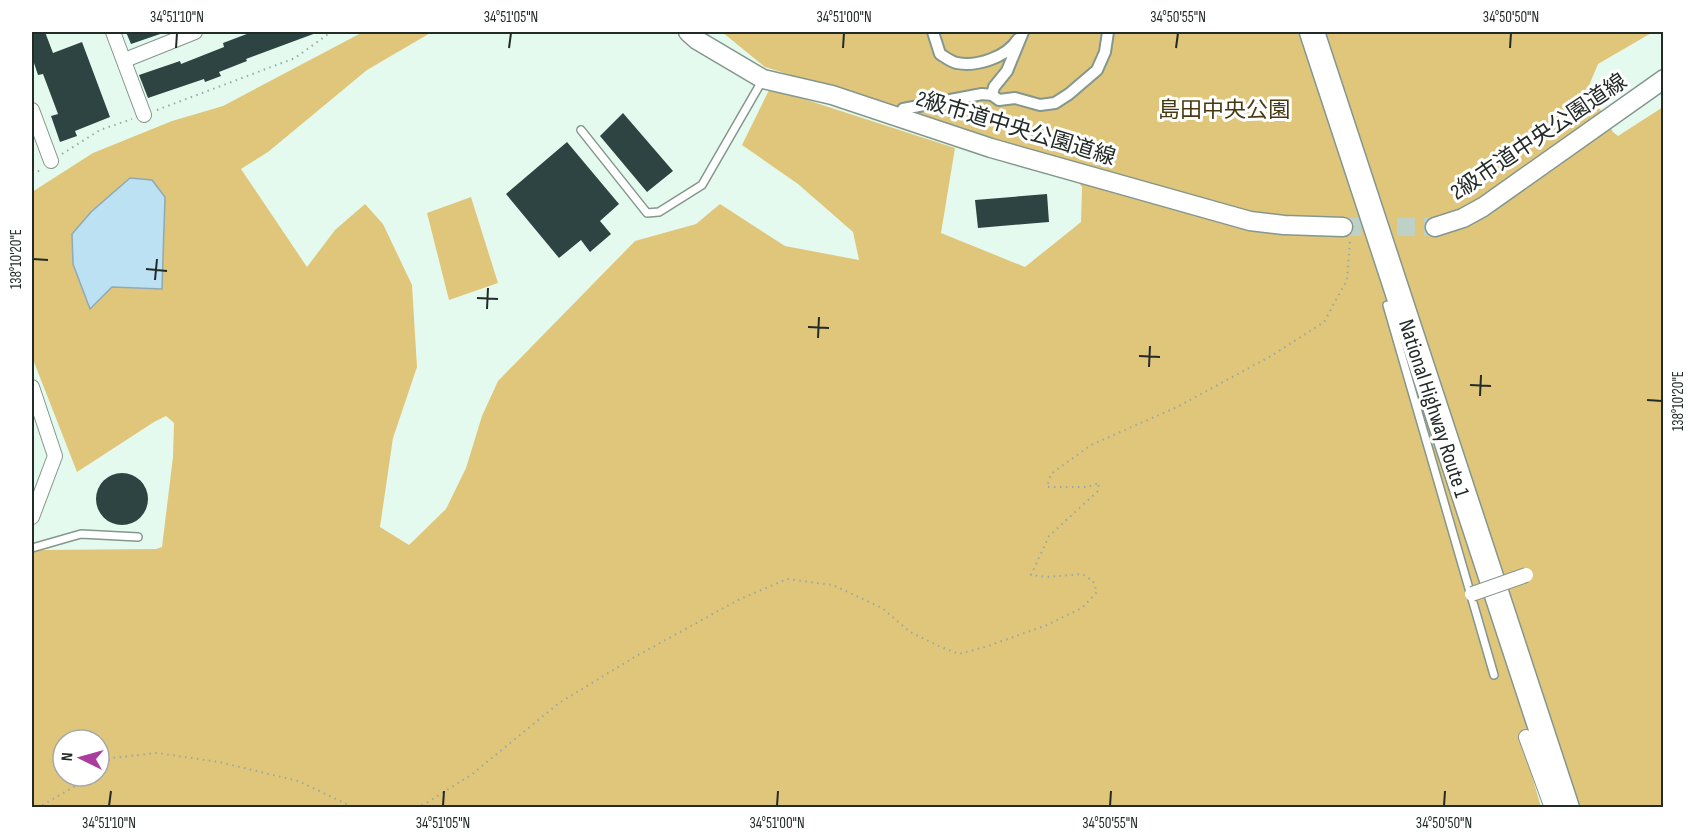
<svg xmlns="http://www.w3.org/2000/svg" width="1695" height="839" font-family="'Sofia Sans Condensed','Noto Sans JP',sans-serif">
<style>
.green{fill:#e0c67b;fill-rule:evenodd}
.water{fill:#bce1f3;stroke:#8eaab6;stroke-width:1.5}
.building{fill:#2e4443}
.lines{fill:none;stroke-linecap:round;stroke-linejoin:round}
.tertiary-tunnel{stroke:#bed1c6;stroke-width:18;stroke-dasharray:18 9;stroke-linecap:butt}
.service-casing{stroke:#84978c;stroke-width:10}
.pedestrian-casing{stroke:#84978c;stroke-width:14}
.minor-casing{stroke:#84978c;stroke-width:16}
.tertiary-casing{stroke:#84978c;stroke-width:21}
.trunk-casing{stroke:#84978c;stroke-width:27}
.path{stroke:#99a9a0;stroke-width:2;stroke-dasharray:1.5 4.5;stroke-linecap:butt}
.service{stroke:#fff;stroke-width:7}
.pedestrian{stroke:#fff;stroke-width:10}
.minor{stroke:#fff;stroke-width:14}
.tertiary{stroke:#fff;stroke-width:18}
.trunk{stroke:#fff;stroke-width:24}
.minor-bridge-casing{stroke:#84978c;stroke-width:16;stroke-linecap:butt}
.minor-bridge{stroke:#fff;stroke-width:14}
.ticks{fill:none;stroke:#232b27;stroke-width:2}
.labels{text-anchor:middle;stroke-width:6;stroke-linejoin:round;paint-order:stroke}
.park-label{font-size:22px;fill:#473a13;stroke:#fff}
.street-label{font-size:22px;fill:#232b27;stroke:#fff}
.neatline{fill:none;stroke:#232b27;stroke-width:2}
.ticks-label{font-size:15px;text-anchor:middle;fill:#232b27}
</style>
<rect width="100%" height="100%" fill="#e5faee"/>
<path class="green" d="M363,32H432L367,70L268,152L241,169L307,267L335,230L365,204L383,224L412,285L417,367L393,438L380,527L409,545L446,509L466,468L482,416L498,381L635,241L696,224L720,204L785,246L859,260L853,232L798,184L742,145L770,88L955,148L941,233L1025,267L1081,222L1082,187L1062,160L765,67L722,32H1653L1598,64L1588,88L1613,132L1618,136L1663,107V807H1575L1520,735L1541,807H32V553L40,550L156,549L162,547L173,457L174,423L166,416L154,422L77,472L32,357V192L93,153L172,121L223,106ZM63,740H99V776H63Z
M471,197L498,283L449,300L427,213Z"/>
<path class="water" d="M130,178L152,180L165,197L162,289L112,287L90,309L73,264L72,234L91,212Z"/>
<path class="building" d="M32,32H45L53,53L82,42L110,117L75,131L77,136L60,142L51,116L58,114L43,74L38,75L32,57Z
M126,32H163V33L131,44Z
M252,32L316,33L246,59L247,61L219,72L221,76L205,82L204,79L148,98L139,75L180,61L181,64L224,47L223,43Z
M623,113L673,171L647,192L600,136Z
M567,142L619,204L600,221L611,234L590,252L581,240L559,258L506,194Z
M1047,194L1049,222L978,228L975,200Z
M96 499a26 26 0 1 1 52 0a26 26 0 1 1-52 0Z"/>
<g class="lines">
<path class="tertiary-tunnel" d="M1343,227H1435"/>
<defs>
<path id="service" d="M581,130L647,213L659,212L702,185L762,81
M1387,305L1494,675
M32,548L81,534L138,537"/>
<path id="pedestrian" d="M933,32L940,54C945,57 951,62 957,63C977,67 1007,57 1018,39
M1023,32L1007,71L994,87L992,95L999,100L1015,98L1040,105L1055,103L1069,94L1097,70L1105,52L1108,32
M903,109L982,94L992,95"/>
<path id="minor" d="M113,32L144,115
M125,60L195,32
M32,110L51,161
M32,387L55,456L32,517
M1526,737L1552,808"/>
<path id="tertiary" d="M688,32L697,40L763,79L832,95L991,148L1250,221L1284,225L1343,227
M1435,227L1463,218L1483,207L1664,79"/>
<path id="trunk" d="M1312,32L1567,808"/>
</defs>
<use href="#service" class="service-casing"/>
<use href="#pedestrian" class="pedestrian-casing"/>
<use href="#minor" class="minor-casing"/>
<use href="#tertiary" class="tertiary-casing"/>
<use href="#trunk" class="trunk-casing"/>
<path class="path" d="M157,110L295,58L331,32
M62,154L100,130L132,119
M32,173L42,170
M99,768L112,758L157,753L219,762L298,781L355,808
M37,808L72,788L88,776
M410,808L423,805L471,775L559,703L633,658L738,600L787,579L833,585L882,608L910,632L941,647L959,654L988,646L1047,625L1082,608L1097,592L1093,581L1082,574L1047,577L1031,575L1049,536L1098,491L1099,483L1087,487H1047L1051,474L1091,445L1177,407L1271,356L1324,322L1347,280L1350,241"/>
<use href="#service" class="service"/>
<use href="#pedestrian" class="pedestrian"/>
<use href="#minor" class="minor"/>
<use href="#tertiary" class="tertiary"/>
<use href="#trunk" class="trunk"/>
<defs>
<path id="minor-bridge" d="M1472,594L1526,575"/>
</defs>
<use href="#minor-bridge" class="minor-bridge-casing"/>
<use href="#minor-bridge" class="minor-bridge"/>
</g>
<path class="ticks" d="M176,48L177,33M509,48L511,33M843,48L844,33M1176,48L1178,33M1510,48L1511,33M33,259L48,260M146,269L167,271M155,280L157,259M477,298L498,299M487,309L488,288M808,327L829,328M818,338L819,317M1139,356L1160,357M1149,367L1150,346M1470,385L1491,386M1480,396L1481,375M1647,400L1662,401M109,806L111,791M443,806L444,791M777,806L778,791M1110,806L1111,791M1444,806L1445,791"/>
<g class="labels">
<g class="park-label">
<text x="1224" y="117">島田中央公園</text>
</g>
<g class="street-label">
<text transform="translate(1016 127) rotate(17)" y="8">2級市道中央公園道線</text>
<text transform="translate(1538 136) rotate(-34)" y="8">2級市道中央公園道線</text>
<text transform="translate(1435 408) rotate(72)" y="8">National Highway Route 1</text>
</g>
</g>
<rect width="1695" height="839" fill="none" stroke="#ffffff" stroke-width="66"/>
<g transform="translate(81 758) rotate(275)"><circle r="28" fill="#ffffff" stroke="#a7aaa9" stroke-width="1.5"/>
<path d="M0-4.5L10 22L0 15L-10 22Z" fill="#ab3e9d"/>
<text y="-9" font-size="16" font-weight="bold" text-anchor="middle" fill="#232b27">N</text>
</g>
<rect x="33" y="33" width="1629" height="773" class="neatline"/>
<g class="ticks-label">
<text x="177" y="22">34°51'10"N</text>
<text x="511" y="22">34°51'05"N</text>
<text x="844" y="22">34°51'00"N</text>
<text x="1178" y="22">34°50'55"N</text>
<text x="1511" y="22">34°50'50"N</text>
<text transform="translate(16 259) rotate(-90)" y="5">138°10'20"E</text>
<text transform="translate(1678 401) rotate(-90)" y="5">138°10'20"E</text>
<text x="109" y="828">34°51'10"N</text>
<text x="443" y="828">34°51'05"N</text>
<text x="777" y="828">34°51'00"N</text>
<text x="1110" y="828">34°50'55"N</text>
<text x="1444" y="828">34°50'50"N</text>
</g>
</svg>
